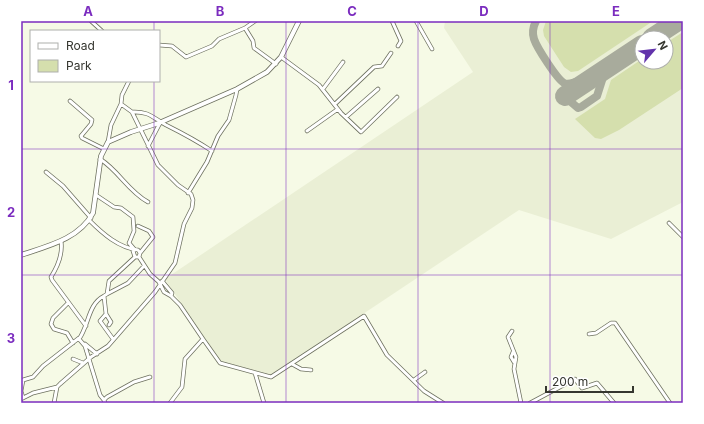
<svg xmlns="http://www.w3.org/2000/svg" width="704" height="424" font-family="Inter,sans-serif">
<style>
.built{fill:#eaefd5;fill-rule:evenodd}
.green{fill:#d5dfad}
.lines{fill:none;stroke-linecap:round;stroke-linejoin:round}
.taxiway{stroke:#a8ab9c;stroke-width:8}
.runway{stroke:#a8ab9c;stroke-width:20}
.minor-casing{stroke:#6e7160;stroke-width:4.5}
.tertiary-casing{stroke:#6e7160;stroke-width:5.5}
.minor{stroke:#fff;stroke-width:3}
.tertiary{stroke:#fff;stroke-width:4}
.grid{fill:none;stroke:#7b2cbf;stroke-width:1;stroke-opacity:0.55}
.neatline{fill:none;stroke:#7b2cbf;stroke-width:1.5}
.grid-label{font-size:13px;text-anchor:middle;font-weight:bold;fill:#7b2cbf}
</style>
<rect width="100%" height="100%" fill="#f6fae6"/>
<path class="built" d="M445,21H683V202L611,239L519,210L270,376L219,361L165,279L473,72L444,28ZM642,38H666V62H642Z"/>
<path class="green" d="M546,21H653L578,71L571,72L564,67L544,36L543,30Z
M683,32V88L619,130L601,139L595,138L575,119L605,99L611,80L642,59V62H666V43Z"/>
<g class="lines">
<path class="taxiway" d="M536,21C533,27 532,33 534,39C537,48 557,79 564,83C568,85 572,83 576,82
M592,79L576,82L569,90L571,102L578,108L581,107L597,96L604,74L609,67"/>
<path class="runway" d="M652,38L678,21
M565,96L642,45"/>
<defs>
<path id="minor" d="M91,21L102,31
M392,21L401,41L398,46
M416,21L432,49
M245,28L255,21
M159,45L172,46L186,57L212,46L219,39L245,28L253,41L254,48L276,64
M281,57L319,85L341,113L361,132L397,97
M323,89L343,62
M70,101L92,120L91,124L81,136L82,138L104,149
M335,104L374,67L382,66L391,53
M132,112C149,111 153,118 166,125C182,133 197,141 212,151
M346,117L378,89
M307,131L338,109
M108,142L111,125L121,104L122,95L129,81
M148,146L160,123
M100,159C119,171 128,191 148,202
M46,172L63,186L91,218
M188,193L207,162L218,136L229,120L236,95L237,89
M96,195L114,207L121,208L133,217L134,231L129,243L135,250
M89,220C103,234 119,248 138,250L140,253L139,257H135L133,251
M669,223L683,237
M138,226L149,231L153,237L140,253
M61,241C63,254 58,266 51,277L52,280L86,326
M139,257L150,274L159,282L164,292L171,296L180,305L203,339L185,359L182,387L170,403
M162,281L172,293L171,296
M107,294L128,283L144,266
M68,303L53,318L51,324L54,329L67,333L73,343
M106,314L100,321L113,339
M109,325L111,322L106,314L104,296L107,294L109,281L135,257
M512,331L508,337L516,357L514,369L521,403
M589,334L596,333L611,323H615L670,403
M203,339L220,363L271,377L364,316L387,355L424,391L443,403
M85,344L97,354
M513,352L511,357L514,362
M73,359L83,363
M292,364L301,369L311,370
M255,373L264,403
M414,380L425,372
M23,398L21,391L23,380L33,377L43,366L79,338
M21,399L33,393L57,387
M104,400L100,395L85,346L79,339C89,325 88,304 104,296
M54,403L57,387L60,384L91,357L108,346L155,292L175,263L184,224L192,208L193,200L191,194L178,185L158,165L132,112L121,104
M105,403L104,400L107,397L134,382L150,377
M530,403L575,379L582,388L597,383L614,403"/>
<path id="tertiary" d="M21,255C48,246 79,239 93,213L101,156L108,142L131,132L159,123L237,89L267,72L281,57L299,21"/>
</defs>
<use href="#minor" class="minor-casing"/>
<use href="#tertiary" class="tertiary-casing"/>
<use href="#minor" class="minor"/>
<use href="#tertiary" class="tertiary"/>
</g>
<path class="grid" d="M154,21V31M286,21V403M418,21V403M550,21V403M154,81V403M21,149H683M21,275H683"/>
<rect width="704" height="424" fill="none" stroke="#ffffff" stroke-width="44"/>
<rect x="30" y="30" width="130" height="52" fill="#ffffff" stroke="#aeafac"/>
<rect x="38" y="43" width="20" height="6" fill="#ffffff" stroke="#aeafac"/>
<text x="66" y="50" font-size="12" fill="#35362f">Road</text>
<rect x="38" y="60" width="20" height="12" fill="#d5dfad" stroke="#aeafac"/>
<text x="66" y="70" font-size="12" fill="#35362f">Park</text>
<g transform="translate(654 50) rotate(62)"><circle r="19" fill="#ffffff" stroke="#aeafac"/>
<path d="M0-3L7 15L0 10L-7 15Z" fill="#6233ab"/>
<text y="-6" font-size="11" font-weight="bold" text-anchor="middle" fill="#35362f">N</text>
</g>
<path d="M546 386v6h87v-6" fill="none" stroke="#35362f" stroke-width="2"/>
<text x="552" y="386" font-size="12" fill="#35362f" stroke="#ffffff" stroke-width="3" paint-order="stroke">200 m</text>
<rect x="22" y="22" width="660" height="380" class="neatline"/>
<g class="grid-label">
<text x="88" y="16">A</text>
<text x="220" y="16">B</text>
<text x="352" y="16">C</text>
<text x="484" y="16">D</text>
<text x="616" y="16">E</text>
<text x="11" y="90">1</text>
<text x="11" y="217">2</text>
<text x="11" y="343">3</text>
</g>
</svg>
